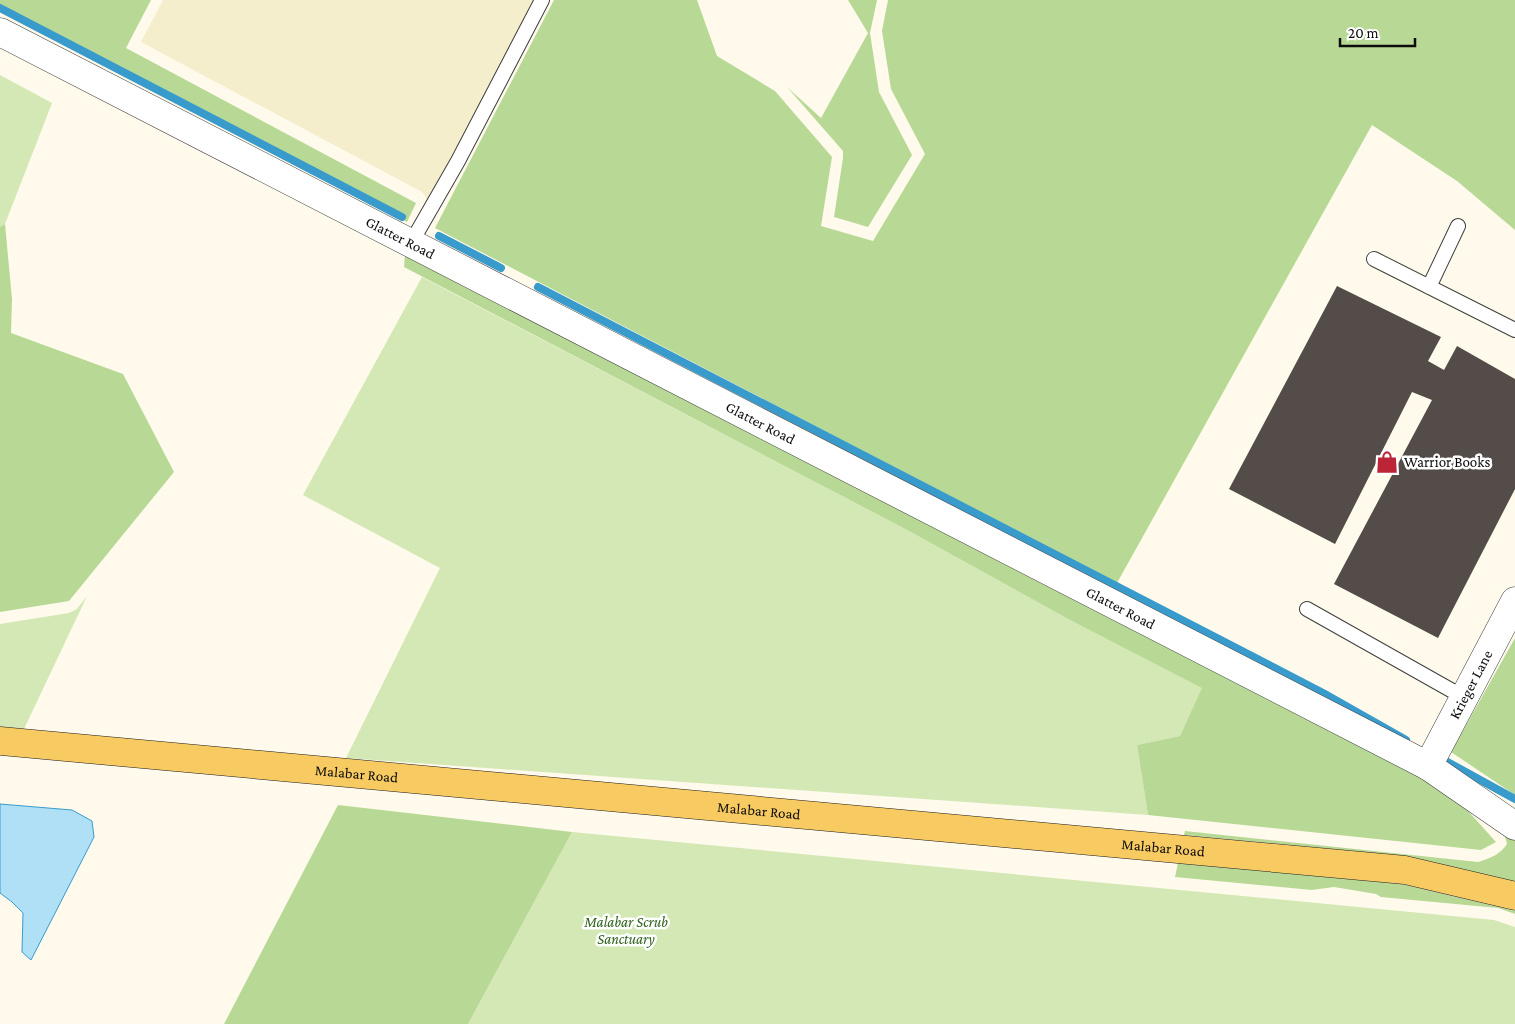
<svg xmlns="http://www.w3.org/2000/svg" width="1515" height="1024" font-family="'Crimson Pro',serif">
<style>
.farmland{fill:#f4eecc}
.green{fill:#d3e8b5}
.forest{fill:#b8d995}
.water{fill:#b0e0f6;stroke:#389bcc}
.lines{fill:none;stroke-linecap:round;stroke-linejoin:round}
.stream{stroke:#389bcc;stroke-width:8}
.building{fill:#544c48}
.service-casing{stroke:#3f3f3f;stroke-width:16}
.minor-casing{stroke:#3f3f3f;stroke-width:29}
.primary-casing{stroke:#1d1d1d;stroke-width:29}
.service{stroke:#fff;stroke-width:14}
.minor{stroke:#fff;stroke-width:28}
.primary{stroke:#f8ca62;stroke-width:28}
.labels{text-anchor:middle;stroke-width:5;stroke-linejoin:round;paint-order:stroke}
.street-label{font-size:15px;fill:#0c0c0c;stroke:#fff}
.poi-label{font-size:15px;fill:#0c0c0c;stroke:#fff;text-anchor:start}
.park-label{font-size:15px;font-style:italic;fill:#30631d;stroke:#fff}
</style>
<rect width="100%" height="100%" fill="#fffaeb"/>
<path class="farmland" d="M163,0H541L427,205L426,197L422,192L141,42Z"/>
<path class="green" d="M0,75L52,103L5,224L0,227Z
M422,277L909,531L1068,619L1203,688L1180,736L1137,745L1148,815L346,758L440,568L303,495Z
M87,596L24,729L0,727V624L69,613L77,609Z
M572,832L1494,920L1515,927V1024H468Z"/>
<path class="forest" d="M0,0H151L126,48L416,203L407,222L0,6Z
M554,0H697L717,56L775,91L832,157L821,226L873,241L925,154L891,89L882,31L888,0H1515V230L1457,181L1372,125L1117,583L435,228Z
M848,0H877L870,33L879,92L912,155L868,227L834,217L843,158V151L787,87L821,118L868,33Z
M5,224L12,299L11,333L123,374L174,472L69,601L0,612V227Z
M405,254L1423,775L1468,811L1496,842L1481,850L1148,815L1137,745L1180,736L1202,688L1068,619L909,531L404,267Z
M1515,638V795L1451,752Z
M338,805L572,832L468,1024H224Z
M1515,810V882L1408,856L1184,835L1185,831L1478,862C1489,859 1501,854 1507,844L1504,833Z
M1178,863L1402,884L1515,911V914L1498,908L1381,897L1376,894L1334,887L1312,890L1175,877Z"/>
<path class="water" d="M0,804L72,810L92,821L94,837L31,960L22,952L23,913L12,902L0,893Z"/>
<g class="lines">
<path class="stream" d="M0,8L402,217
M439,236L501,268
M538,287L1323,693L1406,740
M1442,759L1515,799"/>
</g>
<path class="building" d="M1337,286L1441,337L1428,361L1444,370L1457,346L1515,379V489L1438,638L1334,584L1432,400L1412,392L1335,544L1229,489Z"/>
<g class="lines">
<defs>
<path id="service" d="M411,243L458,161L542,0
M1374,259L1515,330
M1429,287L1458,226
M1307,609L1465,698"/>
<g id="minor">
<path id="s1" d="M0,32L1428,766L1515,826"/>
<path id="s2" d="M1428,766L1515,601"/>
</g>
<g id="primary">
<path id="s3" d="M0,741L1405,870L1515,896"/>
</g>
</defs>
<use href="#service" class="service-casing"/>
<use href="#minor" class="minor-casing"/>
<use href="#primary" class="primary-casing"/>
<use href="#service" class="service"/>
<use href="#minor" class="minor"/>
<use href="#primary" class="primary"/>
</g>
<defs>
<symbol id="shop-bare" viewBox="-9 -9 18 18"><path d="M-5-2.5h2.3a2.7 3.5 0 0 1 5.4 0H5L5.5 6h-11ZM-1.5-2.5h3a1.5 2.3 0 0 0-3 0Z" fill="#bb2536" stroke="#fff" stroke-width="2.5" paint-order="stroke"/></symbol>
</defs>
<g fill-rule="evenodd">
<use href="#shop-bare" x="1371" y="446" width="32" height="32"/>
</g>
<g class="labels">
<g class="street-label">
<text dy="5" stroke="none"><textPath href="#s1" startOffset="450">Glatter Road</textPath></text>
<text dy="5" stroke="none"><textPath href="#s1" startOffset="855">Glatter Road</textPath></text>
<text dy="5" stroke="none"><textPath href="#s1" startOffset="1260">Glatter Road</textPath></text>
<text dy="5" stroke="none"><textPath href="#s2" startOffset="92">Krieger Lane</textPath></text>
<text dy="5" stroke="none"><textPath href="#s3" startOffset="358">Malabar Road</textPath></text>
<text dy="5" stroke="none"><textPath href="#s3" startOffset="762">Malabar Road</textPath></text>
<text dy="5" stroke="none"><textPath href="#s3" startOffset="1168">Malabar Road</textPath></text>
</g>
<g class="poi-label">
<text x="1404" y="467">Warrior Books</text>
</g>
<g class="park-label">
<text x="626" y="927">Malabar Scrub<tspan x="626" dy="17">Sanctuary</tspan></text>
</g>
</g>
<path d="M1340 38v8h75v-8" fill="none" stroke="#0c0c0c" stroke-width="2.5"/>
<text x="1348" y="38" font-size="15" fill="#0c0c0c" stroke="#ffffff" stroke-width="4" paint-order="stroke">20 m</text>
</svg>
